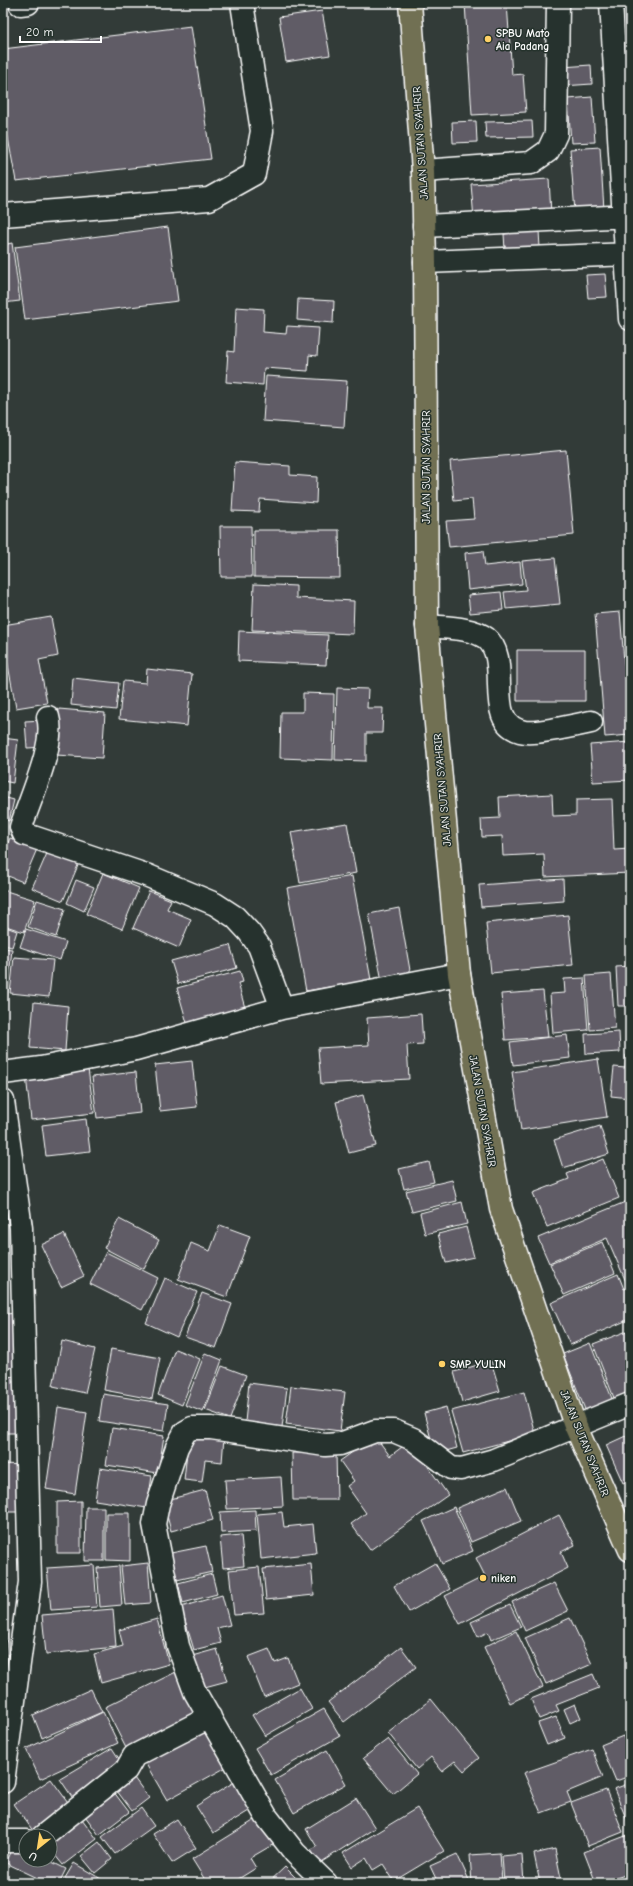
<svg xmlns="http://www.w3.org/2000/svg" width="633" height="1886" font-family="'Comic Neue',sans-serif">
<style>
.building{fill:#605c66;stroke:#fff}
.lines{fill:none;stroke-linecap:round;stroke-linejoin:round}
.minor-casing{stroke:#fff;stroke-width:25}
.major-casing{stroke:#fff;stroke-width:25}
.minor{stroke:#26332d;stroke-width:22}
.major{stroke:#716f52;stroke-width:22}
.poi-dot{fill:#ffd166;stroke:#26332d;stroke-width:1.5}
.labels{text-anchor:middle;stroke-width:3;stroke-linejoin:round;paint-order:stroke}
.poi-label{font-size:11px;font-weight:bold;fill:#fff;stroke:#26332d;text-anchor:start}
.street-label{font-size:11px;fill:#fff;stroke:#26332d}
</style>
<rect width="100%" height="100%" fill="#323b38"/>
<filter id="ink" filterUnits="userSpaceOnUse"><feTurbulence type="fractalNoise" baseFrequency=".025" numOctaves="2"/><feDisplacementMap in="SourceGraphic" scale="8" xChannelSelector="R" yChannelSelector="G"/><feConvolveMatrix kernelMatrix="1 2 1 2 8 2 1 2 1" color-interpolation-filters="sRGB"/></filter>
<g filter="url(#ink)">
<path class="building" d="M292,3H313L314,5L293,9Z
M465,3H507L512,75L523,74L526,112L472,115Z
M322,11L330,55L286,62L279,17Z
M191,26L211,159L16,181L3,111V49Z
M591,65L592,84L563,86L562,67Z
M592,97L595,142L571,143L568,99Z
M476,121L477,142L453,143L452,122Z
M532,121L533,137L486,138L485,122Z
M600,147L604,210L575,212L570,149Z
M549,179L551,214L474,219L471,184Z
M168,227L178,301L25,320L15,247Z
M539,231L540,248L505,250L504,234Z
M12,243L20,301L3,303V245Z
M605,274L607,297L588,298L586,275Z
M298,299L334,301L333,323L297,320Z
M236,307L264,309L263,332L286,334L287,326L319,328L317,356L309,355L308,371L264,368L263,385L226,382L228,351L234,352Z
M266,376L347,381L344,427L263,421Z
M566,450L574,535L449,547L446,521L474,519L472,499L454,501L450,461Z
M235,462L290,466V475L317,477L316,503L260,499L259,512L232,511Z
M220,526H251L252,577H221Z
M254,530H339L340,578L254,577Z
M483,551L485,566L520,562L522,584L468,590L465,553Z
M555,558L560,604L506,609L504,592L526,590L522,561Z
M254,584L296,586V598L354,601L353,634L252,630Z
M501,592L503,610L470,613L468,595Z
M620,612L630,735L605,737L595,614Z
M51,617L58,656L39,660L47,703L16,708L3,638V625Z
M239,631L328,635L326,665L238,661Z
M517,650H585V701H517Z
M147,669L192,674L187,726L119,719L123,681L146,683Z
M73,678L119,683L116,710L71,705Z
M337,688L368,689L367,708H383L382,733H366V761L335,760Z
M303,693L334,694L333,760L280,758L281,712H303Z
M59,709L105,713L102,758L56,755Z
M43,720L45,747L27,748L25,721Z
M3,738L18,740L13,783L3,781Z
M630,742V780L593,782L590,745Z
M552,794L553,816L576,815V800L612,799L614,850L630,849V873L545,877L544,854L503,856L502,836L482,837L481,819L500,818L499,797Z
M3,797L14,800L9,821L3,819Z
M347,823L356,873L300,883L291,832Z
M10,838L37,849L23,882L3,874V855Z
M48,851L79,863L63,901L32,888Z
M103,873L139,888L122,929L86,914Z
M352,876L371,980L306,991L287,888Z
M563,879L564,901L481,907L479,885Z
M76,880L94,887L84,911L67,903Z
M3,890L35,900L24,932L3,925Z
M149,891L171,900L167,909L191,919L179,948L133,928Z
M37,900L65,909L56,937L28,927Z
M399,908L411,976L382,981L369,914Z
M568,915L573,965L491,973L486,923Z
M3,926L17,931L12,947L3,945Z
M26,929L66,942L60,960L20,947Z
M230,945L237,968L178,984L171,961Z
M3,948L12,949L7,997L3,996Z
M14,957L53,960L49,997L10,993Z
M630,966V1006H618L616,967Z
M240,971L243,982L238,983L245,1008L187,1023L177,988Z
M611,974L615,1028L590,1030L586,976Z
M584,978L588,1030L553,1033L550,994L565,993L564,979Z
M543,991L548,1037L505,1040L501,994Z
M34,1002L68,1006L65,1051L30,1048Z
M421,1014L423,1044L407,1045L409,1079L321,1084L318,1048L369,1045L367,1018Z
M619,1032L620,1052L586,1054L585,1034Z
M567,1035L570,1058L513,1065L510,1042Z
M626,1055H630V1098L611,1096L614,1067L625,1068Z
M598,1059L607,1117L521,1130L512,1072Z
M192,1061L197,1107L160,1111L155,1065Z
M88,1069L94,1113L31,1120L26,1076Z
M136,1072L140,1113L97,1118L92,1077Z
M363,1095L376,1146L349,1153L336,1102Z
M86,1119L90,1151L46,1156L42,1125Z
M600,1126L609,1154L563,1168L554,1140Z
M603,1159L619,1198L547,1227L533,1193L569,1179L567,1174Z
M429,1162L434,1182L404,1189L399,1169Z
M3,1171L9,1201L3,1202Z
M452,1180L457,1201L412,1212L406,1191Z
M630,1200V1283L627,1284L607,1238L549,1263L538,1238Z
M462,1202L467,1224L425,1234L420,1213Z
M119,1219L159,1240L144,1269L104,1248Z
M220,1225L250,1236L227,1297L178,1279L191,1243L210,1251Z
M466,1227L474,1257L446,1263L438,1234Z
M64,1234L84,1276L61,1287L41,1245Z
M602,1242L615,1273L564,1295L550,1264Z
M106,1252L158,1278L142,1310L90,1284Z
M618,1274L624,1289L630,1287V1319L570,1345L551,1303Z
M165,1278L197,1292L177,1337L146,1323Z
M202,1293L232,1304L216,1348L185,1337Z
M21,1313L24,1367L3,1368V1314Z
M630,1330V1398L616,1403L593,1344Z
M62,1341L95,1349L85,1393L53,1386Z
M590,1343L613,1401L586,1412L563,1354Z
M111,1349L160,1358L152,1399L104,1390Z
M175,1349L200,1359L182,1405L158,1395Z
M205,1353L222,1360L203,1412L185,1405Z
M491,1361L500,1391L462,1402L454,1372Z
M222,1366L246,1375L230,1419L205,1410Z
M22,1376L25,1433H3V1377Z
M249,1383L287,1388L282,1427L245,1422Z
M291,1386L345,1392L340,1431L286,1424Z
M524,1392L535,1434L463,1453L451,1411Z
M103,1394L168,1404L164,1431L99,1421Z
M58,1407L87,1412L75,1494L46,1489Z
M446,1407L457,1448L435,1454L424,1413Z
M112,1428L164,1436L158,1473L106,1465Z
M189,1433L224,1437L222,1462L205,1460L202,1482L184,1480Z
M630,1434V1480L623,1483L606,1445Z
M375,1436L390,1456L410,1441L448,1495L370,1550L351,1524L366,1513L347,1486L354,1481L340,1461Z
M292,1453H336L337,1500H293Z
M3,1464L24,1465L23,1512H3Z
M100,1468L152,1476L147,1508L95,1500Z
M281,1477L283,1506L227,1509L225,1480Z
M507,1487L521,1521L471,1542L457,1508Z
M205,1490L213,1520L171,1531L163,1501Z
M81,1501V1553H57V1502Z
M86,1507H104V1561H85Z
M454,1507L473,1551L442,1564L423,1521Z
M255,1510L256,1531L221,1533L220,1512Z
M282,1512L284,1527L313,1524L316,1553L261,1559L257,1514Z
M106,1513H130V1561L106,1560Z
M559,1515L575,1545L561,1552L568,1568L460,1624L445,1596L485,1576L476,1558Z
M241,1535L244,1566L223,1568L220,1537Z
M206,1546L212,1572L177,1580L171,1553Z
M148,1563L151,1603L125,1605L121,1566Z
M435,1563L450,1589L409,1612L394,1586Z
M311,1564L314,1595L266,1600L263,1569Z
M94,1565L97,1607L51,1610L47,1568Z
M119,1566L122,1605L100,1607L97,1568Z
M259,1567L264,1613L234,1615L229,1570Z
M212,1574L217,1594L183,1603L178,1583Z
M554,1583L568,1611L525,1631L512,1602Z
M222,1595L230,1625L217,1628L221,1643L194,1650L181,1607Z
M510,1605L521,1627L491,1640L488,1632L478,1637L471,1622Z
M113,1609L116,1647L46,1654L42,1615Z
M570,1618L592,1664L546,1684L525,1638Z
M157,1619L169,1664L101,1683L94,1654L123,1646L119,1630Z
M516,1631L543,1687L510,1703L484,1647Z
M3,1633L7,1634L3,1683Z
M401,1647L416,1667L344,1722L328,1702Z
M217,1649L227,1681L201,1688L192,1656Z
M269,1649L275,1663L288,1658L298,1683L264,1697L248,1657Z
M176,1672L199,1716L128,1752L105,1707Z
M593,1674L599,1688L556,1705L559,1711L539,1719L531,1699Z
M300,1688L312,1709L265,1736L252,1715Z
M91,1689L102,1712L42,1738L33,1715Z
M431,1699L479,1758L464,1771L455,1761L442,1771L431,1757L417,1769L388,1733Z
M575,1704L581,1718L570,1723L564,1709Z
M324,1709L340,1736L271,1775L255,1748Z
M103,1712L118,1743L40,1779L26,1749Z
M556,1717L565,1738L547,1745L538,1723Z
M209,1723L232,1764L167,1800L143,1759Z
M623,1736L628,1749L630,1748V1776L616,1781L601,1745Z
M388,1739L417,1774L393,1794L363,1758Z
M112,1748L125,1768L74,1800L60,1779Z
M592,1749L603,1777L567,1792L571,1802L541,1813L524,1773Z
M327,1750L346,1784L294,1813L275,1780Z
M128,1770L149,1798L132,1811L111,1783Z
M51,1779L73,1809L36,1835L14,1804Z
M239,1779L257,1806L213,1833L196,1806Z
M630,1783V1822L628,1823L614,1789Z
M110,1787L129,1812L99,1835L80,1809Z
M606,1790L623,1832L588,1846L571,1803Z
M356,1798L375,1828L320,1863L311,1850L317,1847L306,1829Z
M141,1808L154,1826L115,1854L102,1837Z
M417,1808L444,1851L394,1881L383,1864L373,1870L366,1858L352,1867L343,1853Z
M79,1815L97,1839L63,1865L50,1849V1838Z
M258,1818L274,1844L250,1858L256,1868L232,1883H207L192,1859Z
M177,1819L196,1848L172,1863L153,1834Z
M628,1835L630,1841V1873L603,1883H596L584,1852Z
M99,1842L112,1859L95,1873L81,1856Z
M15,1844L26,1849V1860H48L66,1869L59,1883H48L6,1863Z
M555,1849L562,1883H540L534,1854Z
M500,1853L502,1883H472L470,1855Z
M457,1854L469,1880L462,1883H438L430,1866Z
M522,1854L524,1883H504L502,1856Z
M74,1863L106,1882L62,1883Z
M285,1867L301,1883H268Z"/>
<g class="lines">
<defs>
<path id="minor" d="M611,3L630,319
M20,4L28,3
M423,171L531,163L548,151L556,134L558,3
M3,215L209,199L254,174L262,131L242,3
M424,226L630,216
M425,262L630,254
M427,626C445,628 471,627 486,638C514,660 480,725 525,732C537,734 577,725 591,722
M48,717C56,743 30,799 21,827L24,834L146,875L215,904L235,917L249,932L259,946L282,1008
M3,1073L41,1068L136,1049L282,1008L459,974
M3,1101L21,1228L30,1582L3,1782
M43,1836L126,1770L134,1756L210,1717
M3,1841H26
M326,1883L295,1853L266,1816L195,1692L178,1646L154,1524L158,1504L177,1447L185,1432L192,1428H211L325,1445L340,1444L375,1431H394L413,1439L451,1468L461,1469L494,1460L630,1404"/>
<path id="major" d="M410,3L423,171L425,262L427,626L459,974L501,1209L575,1425L630,1550"/>
</defs>
<use href="#minor" class="minor-casing"/>
<use href="#major" class="major-casing"/>
<use href="#minor" class="minor"/>
<use href="#major" class="major"/>
</g>
</g>
<g class="poi-dot">
<circle cx="488" cy="39" r="4"/>
<circle cx="442" cy="1364" r="4"/>
<circle cx="483" cy="1578" r="4"/>
</g>
<g class="labels">
<g class="poi-label">
<text x="496" y="37">SPBU Mato<tspan x="496" dy="13">Aia Padang</tspan></text>
<text x="450" y="1368">SMP YULIN</text>
<text x="491" y="1582">niken</text>
</g>
<g class="street-label">
<text transform="translate(420 143) rotate(-94)" y="4">JALAN SUTAN SYAHRIR</text>
<text transform="translate(426 467) rotate(-90)" y="4">JALAN SUTAN SYAHRIR</text>
<text transform="translate(442 790) rotate(-95)" y="4">JALAN SUTAN SYAHRIR</text>
<text transform="translate(483 1111) rotate(80)" y="4">JALAN SUTAN SYAHRIR</text>
<text transform="translate(585 1443) rotate(68)" y="4">JALAN SUTAN SYAHRIR</text>
</g>
</g>
<rect width="633" height="1886" fill="none" stroke="#26332d" stroke-width="16"/>
<rect x="8" y="8" width="617" height="1870" fill="none" stroke="#fff" stroke-width="1.5" filter="url(#ink)"/>
<g transform="translate(38 1848) rotate(210)"><circle r="19" fill="#26332d" stroke="#7d8581"/>
<path d="M0-3L7 15L0 10L-7 15Z" fill="#ffd166"/>
<text y="-6" font-size="11" font-weight="bold" text-anchor="middle" fill="#ffffff">U</text>
</g>
<path d="M20 36v6h81v-6" fill="none" stroke="#ffffff" stroke-width="2"/>
<text x="26" y="36" font-size="12" fill="#ffffff" stroke="#26332d" stroke-width="3" paint-order="stroke">20 m</text>
</svg>
